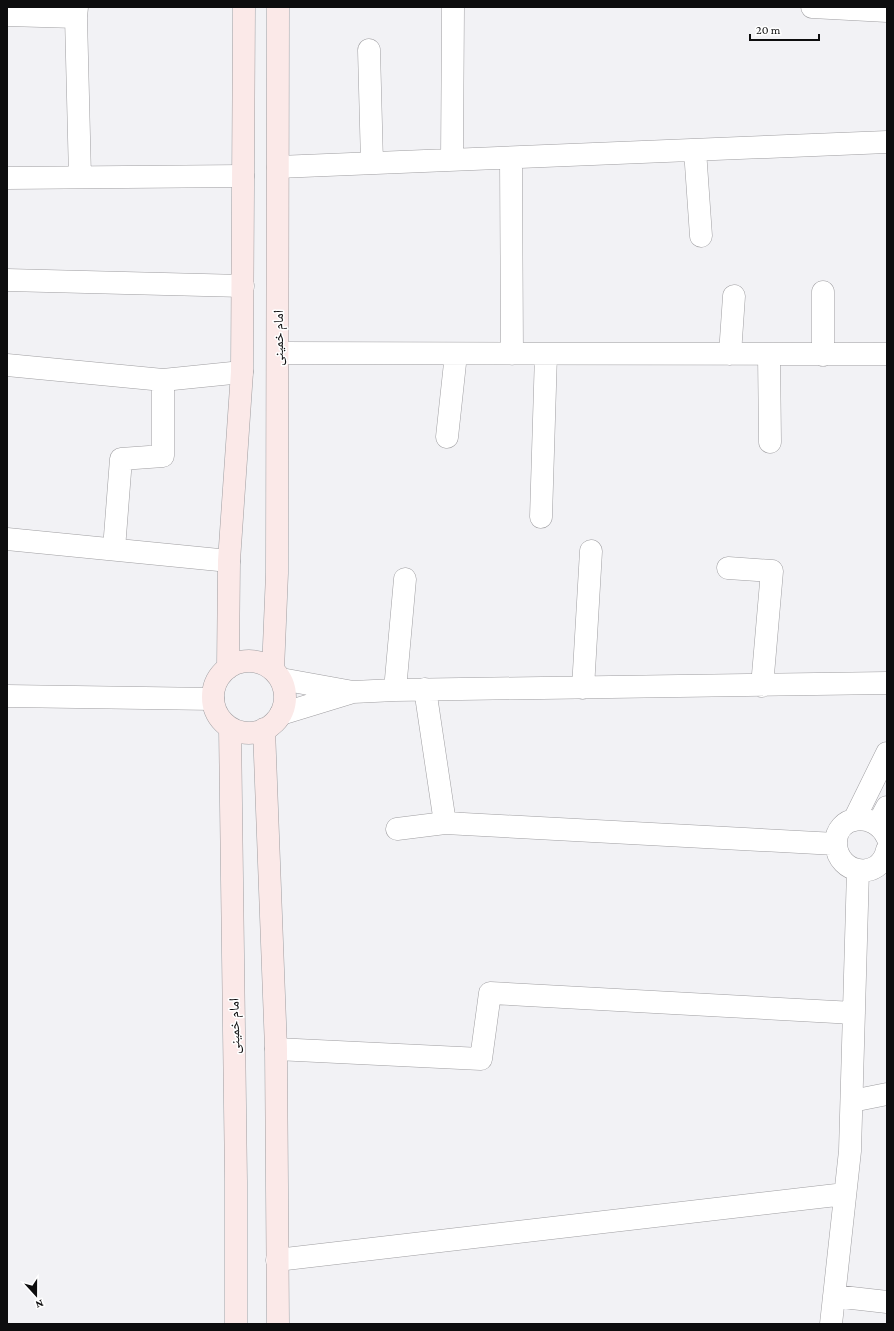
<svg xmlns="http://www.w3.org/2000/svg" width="894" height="1331" font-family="'Crimson Pro','Noto Naskh Arabic',serif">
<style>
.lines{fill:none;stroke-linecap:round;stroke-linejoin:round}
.street-casing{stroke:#9f9ea1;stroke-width:23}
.secondary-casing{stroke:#9f9ea1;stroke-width:23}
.street{stroke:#fff;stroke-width:22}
.secondary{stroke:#fbe9e8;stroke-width:22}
.labels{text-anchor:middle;stroke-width:3;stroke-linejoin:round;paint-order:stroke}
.street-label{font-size:14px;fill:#0d0d0e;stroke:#fff}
</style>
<rect width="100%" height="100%" fill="#f2f2f5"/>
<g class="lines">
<defs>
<path id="street" d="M77,7L76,17L80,177
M812,7L887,11
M7,15L76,17
M369,50L372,163
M695,150L701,236
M511,158L512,354
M452,160L453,7
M278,167L887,142
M7,178L243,176
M7,280L243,286
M823,292V355
M278,353L887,354
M730,354L734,296
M769,354L770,442
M7,365L163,380L242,372
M447,437L456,354
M541,517L546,354
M7,539L229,561
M114,549L121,459L163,456V380
M728,568L772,571L762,686
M281,679L353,692L281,714
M583,688L591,551
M425,689L445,823
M395,690L405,579
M353,692L395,690L887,683
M7,696L213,699
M854,820L887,753
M878,824L887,807
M397,829L445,823L836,844
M887,837C874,810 835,815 836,844C838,875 880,881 887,850
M276,1049L481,1059L490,993L854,1013
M852,1101L887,1094
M277,1260L845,1194
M834,1296L887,1302
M831,1324L850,1151L858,870"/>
<path id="secondary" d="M213 697a36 36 0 1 1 72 0a36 36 0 1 1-72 0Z
M228,668L229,561L242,372L244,7
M273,670L277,573L278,7
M230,728L236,1181V1324
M264,729L276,1049L278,1324"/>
</defs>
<use href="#street" class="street-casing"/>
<use href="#secondary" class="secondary-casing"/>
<use href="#street" class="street"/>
<use href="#secondary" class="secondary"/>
</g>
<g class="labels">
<g class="street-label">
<text transform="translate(278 338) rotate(-90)" y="5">امام خمینی</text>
<text transform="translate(234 1026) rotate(-91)" y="5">امام خمینی</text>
</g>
</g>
<rect width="894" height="1331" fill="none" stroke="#0d0d0e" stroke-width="16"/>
<g transform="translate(36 1295) rotate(159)" stroke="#ffffff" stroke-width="3" paint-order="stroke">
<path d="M0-3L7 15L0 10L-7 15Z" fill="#0d0d0e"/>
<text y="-6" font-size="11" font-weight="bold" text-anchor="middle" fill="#0d0d0e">N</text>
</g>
<path d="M750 34v6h69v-6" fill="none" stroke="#0d0d0e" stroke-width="2"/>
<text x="756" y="34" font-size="12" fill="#0d0d0e" stroke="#ffffff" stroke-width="3" paint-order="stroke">20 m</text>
</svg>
